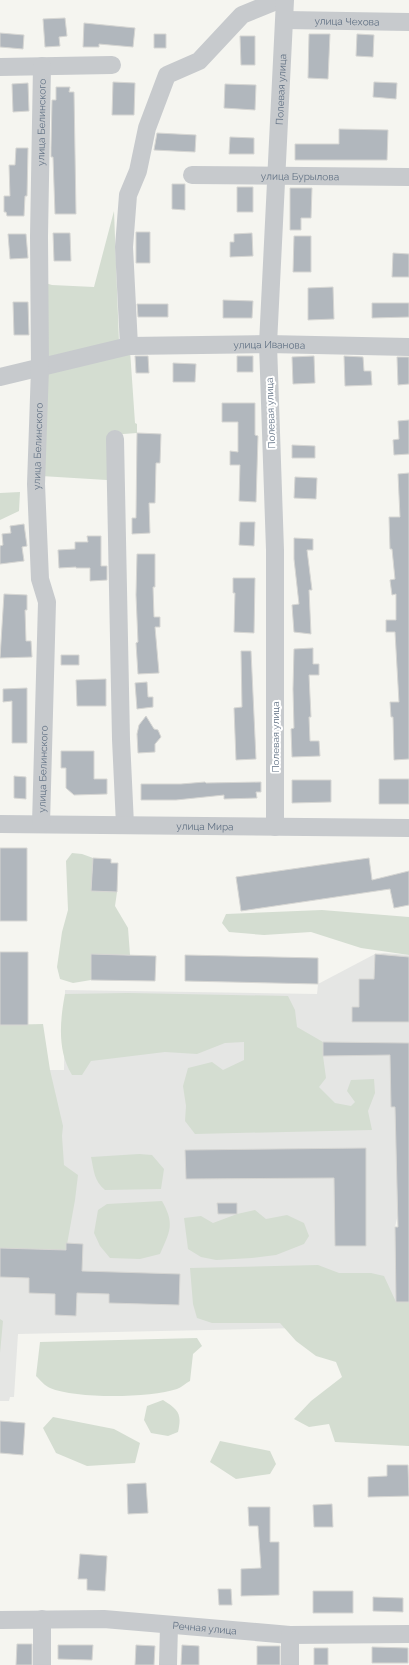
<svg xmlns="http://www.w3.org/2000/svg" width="409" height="1665" font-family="Raleway,sans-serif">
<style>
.built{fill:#e5e6e4}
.green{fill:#d4ddd1}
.building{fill:#b1b7bd;stroke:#d6d6d3}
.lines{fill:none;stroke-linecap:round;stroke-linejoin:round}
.minor{stroke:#c7cacd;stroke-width:18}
.labels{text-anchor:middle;stroke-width:4;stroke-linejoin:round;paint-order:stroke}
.street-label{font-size:10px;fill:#617184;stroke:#fff}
</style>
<rect width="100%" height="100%" fill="#f5f5f0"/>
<path class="built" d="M384,953L409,955V1055L395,1107L398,1214L395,1227L396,1317L390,1326L18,1334L14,1397H10L9,1401H0V1070H64L65,990L317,994L318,984L375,954Z"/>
<path class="green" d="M114,211L119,342L46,359L45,283L52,285L94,287Z
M130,350L135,423L137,424V433L110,435L107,480L41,476L46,372Z
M20,492L19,511L0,520V493Z
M72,853L82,854L93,858L91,891L117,892L115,906L128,928L130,955L91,954V980L73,983L60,979L57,967L62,932L68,910L66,861Z
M322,910L409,917V955L361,948L311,932L264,935L229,932L222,923L226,914Z
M128,993L288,996L295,1010L297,1027L323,1042V1056L326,1078L319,1087L335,1103L351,1106L355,1102L347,1091L351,1080L374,1079L375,1093L368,1111L372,1130L195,1134L185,1121L186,1106L183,1086L188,1068L212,1062L223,1070L244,1060V1042L225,1043L197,1054L165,1052L91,1061L82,1075H72C57,1051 60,1020 65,994Z
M43,1024L50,1070L63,1126L62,1136L64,1165L78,1175L75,1200L66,1250L0,1248V1025Z
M139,1154L152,1155L164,1169L161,1189L105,1190C94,1181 94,1171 91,1157Z
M162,1201C175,1224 170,1231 160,1254L140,1259L110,1258L100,1246L94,1233L98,1210L107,1204Z
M255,1210L266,1219L287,1215L304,1223L309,1236L304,1244L276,1255L252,1258L216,1260L201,1257L188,1249L184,1218L201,1216L213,1223L237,1214Z
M318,1265L339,1273H371L384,1276L396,1302H409V1446L335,1442L329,1424L309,1427L294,1419L311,1401L342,1377L336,1362L316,1356L296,1341L280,1323H212L197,1318L193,1304L190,1268Z
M0,1319L3,1321L0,1353Z
M197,1338L202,1346L193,1354L190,1381C186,1383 182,1387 177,1389C150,1398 76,1399 50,1388C45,1386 40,1380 36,1376L40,1342Z
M163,1400C179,1410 182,1414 178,1432L168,1436L151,1433L144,1420L147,1406Z
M53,1417L114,1429L140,1443L135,1463L87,1466L56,1453L43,1428Z
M220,1441L270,1451L276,1464L270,1474L236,1479L210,1462Z"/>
<path class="building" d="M65,18L67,36L59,37L60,46L45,47L43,19Z
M84,23L135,28L133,47L99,44V47H83Z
M0,33L24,35L23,49L0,47Z
M154,34H166V48H154Z
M309,34H330L328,79L308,78Z
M357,34L374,35L373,57L356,56Z
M240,36H255V65H241Z
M113,82L135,83L134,115H112Z
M374,82L397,83L396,99L373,97Z
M28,83L29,111L13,112L12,84Z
M225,84L256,85L255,110L224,108Z
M56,87H70L69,92H74L76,214H55L53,157H51V148L52,100H56Z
M339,129L388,130L387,160H295V144H339Z
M157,133L196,135L195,152L154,150Z
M230,137L254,138V154H229Z
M16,148H28L27,196H25L24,216H7L6,212H4V196H10L9,165H15Z
M172,184H185V210L172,209Z
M237,187H253V212H237Z
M290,188H312L311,218H301V230H290Z
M136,232H150V263H136Z
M53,233H70L71,261H54Z
M252,233L253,256L230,257V242H234V234Z
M8,234H26L28,258L10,259Z
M294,236H311V272H293Z
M393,253L409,254V277H392Z
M333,287L334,319L308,320V288Z
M223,300L253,301L252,318H223Z
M13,302H28L29,335H14Z
M372,303H409V317L372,318Z
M137,304H168V317H138Z
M135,356H148L149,373H136Z
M237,356H253V372H237Z
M314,356L315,383L293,384L292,357Z
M344,356L363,357L364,371H371L372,385L345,386Z
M397,357H409V384L398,385Z
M173,363L196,364L195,382H173Z
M222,403H255V435L258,436L256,502L239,501L240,465H230V451L238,452V422H222Z
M409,420V454L394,455L393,440L399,439L398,421Z
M137,433L161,434L160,463H156L155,503H149L150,533L132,534V518H136Z
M292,445L315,446V458H292Z
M409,473V759L394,760L393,717H391L390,702H399L395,632H386V620H396V594L392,595L390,580L395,579L392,549H390L389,517H400L398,474Z
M295,477L317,478L316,499L294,498Z
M240,522H255L254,546L239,545Z
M24,524L27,546L22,547L24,561L0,564V546L3,545L2,534L11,533L10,526Z
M87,536H101V566H107V580L90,581V568H76V567L59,568L58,550L75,549V542H88Z
M294,538L313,539V550H307L312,590H309L311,634L294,632L292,605L299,604L294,559Z
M137,554H155V587H153L154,617H160V627H155L159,673L138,674L136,643L138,642L136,595Z
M233,578H255L254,633L234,632L235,593H233Z
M4,594L27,595V610H25L26,641H31L32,657L0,658Z
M313,648V664H319V675H309L311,717H309L310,741H319L320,756L292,757L291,729L294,728L293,689L294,649Z
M241,651H251L256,759L236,760L234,708L242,707Z
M61,655H79V665H61Z
M106,679V706H77L76,680Z
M147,682L148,697H153V707L137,709L135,683Z
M27,688V743H12V701L3,702V689Z
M146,716L154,729L158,730L161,737L155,744V752L138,753L137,734L139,725Z
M61,751H94V779H107V794L74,795L66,788V768H61Z
M14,776L26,777V799L14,798Z
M379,779H409V804H379Z
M292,780H331V802L292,803Z
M205,782L206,783L261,782V792H256L257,798L224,799V795L176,800H141V784H181Z
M0,848H27V921H0Z
M93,858L111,859V863H118L117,892L91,891Z
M369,858L372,880L409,871V905L394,908L390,889L241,911L236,877Z
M0,952H28V1025H0Z
M91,954L156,956L155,981L91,980Z
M375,954L409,957V1022H352V1007H359V979H374Z
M185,955L318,958V984L185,981Z
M323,1042L409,1043V1302H396L395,1227H398L395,1107H391L390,1055L323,1056Z
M366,1148V1246H335L334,1178L186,1179L185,1150Z
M217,1203H237V1214H218Z
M66,1243L83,1244L82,1271L180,1274L179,1305L109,1303V1294L77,1293L76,1316L55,1315V1294L29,1293V1278L0,1277V1248L66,1250Z
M0,1421L25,1423L23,1455L0,1453Z
M387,1465H408L409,1496L368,1497V1477L387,1476Z
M146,1483L148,1513L128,1514L127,1484Z
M332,1504L333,1527H314L313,1505Z
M248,1507H270V1542H279V1595L241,1596V1569L261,1568L258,1526H249Z
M80,1554L107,1556L105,1591L87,1590V1579H78Z
M218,1589H231L232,1605H219Z
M313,1591H353V1613H313Z
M373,1597L403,1598V1612L373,1611Z
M17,1644H32V1665H16Z
M58,1645H93L92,1660L58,1659Z
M136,1645L155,1646L154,1665H135Z
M182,1645L199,1646V1665H181Z
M257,1646H280V1665H257Z
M372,1647L408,1648V1663H372Z
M314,1648H328V1665H314Z"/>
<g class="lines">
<g class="minor">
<path id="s1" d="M285,20L409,22"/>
<path d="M0,67L112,65"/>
<path id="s2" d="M192,175L409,177"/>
<path d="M129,346L124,247L128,195L138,171L147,128L167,75L199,61L242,15L279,0"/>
<path id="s3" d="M0,377L129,346L268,344L409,347"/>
<path d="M115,439L121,739L125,825"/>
<path id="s4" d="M0,824L409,828"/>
<path id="s5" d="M41,824L47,602L40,579L36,484L40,368L39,236L42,66"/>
<path id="s6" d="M275,827V550L268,344L285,0"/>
<path id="s7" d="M0,1620L104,1619L290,1635L409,1634"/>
<path d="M290,1635V1665"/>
<path d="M42,1665V1619"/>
<path d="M168,1665L169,1625"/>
</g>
</g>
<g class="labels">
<g class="street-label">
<text dy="4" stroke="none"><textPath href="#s1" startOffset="62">улица Чехова</textPath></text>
<text dy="4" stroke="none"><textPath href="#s6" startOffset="738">Полевая улица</textPath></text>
<text dy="4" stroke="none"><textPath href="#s5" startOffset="703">улица Белинского</textPath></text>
<text dy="4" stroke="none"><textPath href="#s2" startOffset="108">улица Бурылова</textPath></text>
<text dy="4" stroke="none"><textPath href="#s3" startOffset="273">улица Иванова</textPath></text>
<text transform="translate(270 413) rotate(-92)" y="4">Полевая улица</text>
<text dy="4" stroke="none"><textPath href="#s5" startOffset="379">улица Белинского</textPath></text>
<text transform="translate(275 737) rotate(-90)" y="4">Полевая улица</text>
<text dy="4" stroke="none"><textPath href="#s5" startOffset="55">улица Белинского</textPath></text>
<text dy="4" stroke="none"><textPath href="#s4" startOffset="205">улица Мира</textPath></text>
<text dy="4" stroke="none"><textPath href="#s7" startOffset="205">Речная улица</textPath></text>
</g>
</g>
</svg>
